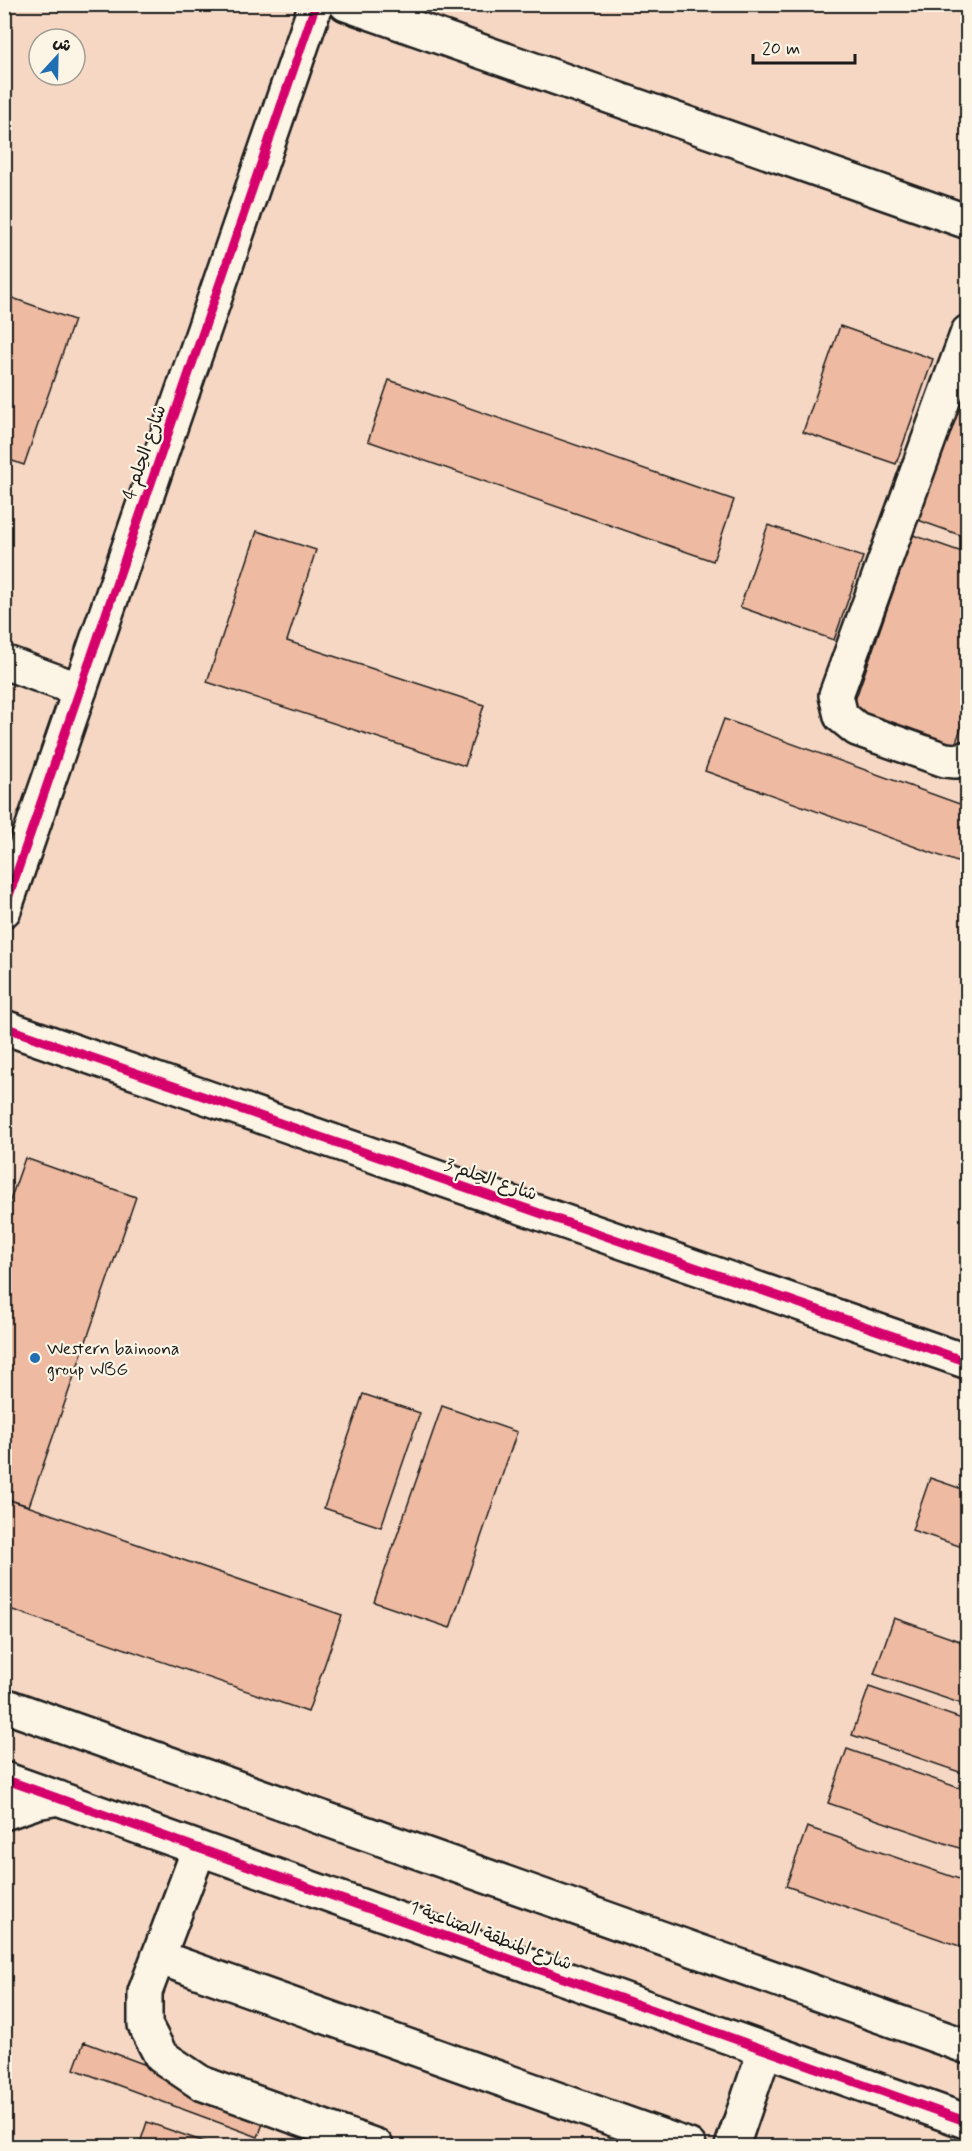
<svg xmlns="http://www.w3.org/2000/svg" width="972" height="2151" font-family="Mynerve,'Playpen Sans Arabic',sans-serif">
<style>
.built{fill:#f5d7c3;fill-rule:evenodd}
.building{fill:#eebaa1;stroke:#1c1c1c;stroke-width:1.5}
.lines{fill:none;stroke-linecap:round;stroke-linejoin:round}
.minor-casing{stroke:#1c1c1c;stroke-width:38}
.minor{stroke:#fcf5e5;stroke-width:33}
.cycleway-casing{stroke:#fcf5e5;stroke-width:13}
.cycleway{stroke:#d6006c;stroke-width:9}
.poi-dot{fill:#1f6fb2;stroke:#fcf5e5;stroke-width:2}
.labels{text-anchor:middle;stroke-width:4.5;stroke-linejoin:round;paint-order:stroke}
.street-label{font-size:18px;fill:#1c1c1c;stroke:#fcf5e5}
.poi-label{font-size:18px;fill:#1c1c1c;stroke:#fcf5e5;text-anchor:start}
</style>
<rect width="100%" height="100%" fill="#f8e3d1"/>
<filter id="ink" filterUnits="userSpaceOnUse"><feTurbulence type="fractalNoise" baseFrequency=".0167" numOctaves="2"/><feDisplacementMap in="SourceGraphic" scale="12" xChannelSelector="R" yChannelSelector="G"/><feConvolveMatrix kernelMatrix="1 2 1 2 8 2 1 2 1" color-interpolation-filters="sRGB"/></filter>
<g filter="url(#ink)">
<path class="built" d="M5,5H967V2146H5ZM39,39H75V75H39Z"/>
<path class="building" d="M4,295L74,320L24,465L4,458Z
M840,326L933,359L896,464L803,432Z
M968,378V538L918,520Z
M389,380L734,500L713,561L368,441Z
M768,525L863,557L834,640L740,607Z
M257,531L316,550L287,641L484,705L465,766L207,682Z
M913,535L968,554V709L955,745L852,709Z
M724,719L968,807V866L705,771Z
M25,1158L136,1197L29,1506L4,1498V1218Z
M363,1394L420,1413L381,1527L324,1508Z
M442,1406L517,1432L450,1628L374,1602Z
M930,1478L968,1491V1549L912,1530Z
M4,1498L342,1615L308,1712L4,1607Z
M894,1618L968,1644V1706L874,1674Z
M869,1687L968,1721V1775L852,1735Z
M847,1749L968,1791V1851L828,1803Z
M807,1827L968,1882V1949L786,1886Z
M84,2042L268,2110L258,2137L74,2069Z
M147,2122L216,2146H139Z"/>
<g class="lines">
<defs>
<path id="minor" d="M346,4L968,222
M968,332L836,695L841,716L857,729L945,760L956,761L968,758
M4,662L80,690
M4,910L316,4
M4,1027L968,1362
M4,1705L968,2047
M4,1779L968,2122
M4,1813L36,1802L59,1798
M199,1849L145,1992V2025L161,2056L201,2083L376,2146
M158,1957L689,2146
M732,2146L765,2050"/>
</defs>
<use href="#minor" class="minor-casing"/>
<use href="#minor" class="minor"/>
<defs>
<path id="cycleway" d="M4,910L316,4
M4,1027L968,1362
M4,1779L968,2122"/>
</defs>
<use href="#cycleway" class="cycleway-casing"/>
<use href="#cycleway" class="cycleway"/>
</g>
</g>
<circle class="poi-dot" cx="35" cy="1358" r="6"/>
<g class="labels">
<g class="street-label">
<text transform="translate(144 452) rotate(-71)" y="6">شارع الحِلم 4</text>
<text transform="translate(491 1179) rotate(19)" y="6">شارع الحِلم 3</text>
<text transform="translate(491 1935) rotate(20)" y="6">شارع المنطقة الصناعية 1</text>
</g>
<g class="poi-label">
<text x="47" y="1354">Western bainoona<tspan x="47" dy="21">group WBG</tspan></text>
</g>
</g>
<rect width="972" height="2151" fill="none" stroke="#fcf5e5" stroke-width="24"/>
<rect x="12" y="12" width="948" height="2127" fill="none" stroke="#1c1c1c" stroke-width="2" filter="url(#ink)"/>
<g transform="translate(57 57) rotate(22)"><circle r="28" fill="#fcf5e5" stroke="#a29e95" stroke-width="1.5"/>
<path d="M0-4.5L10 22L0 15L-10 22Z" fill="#1f6fb2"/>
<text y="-9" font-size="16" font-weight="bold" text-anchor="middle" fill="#1c1c1c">ش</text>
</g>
<path d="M753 54v9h102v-9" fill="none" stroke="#1c1c1c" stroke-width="3"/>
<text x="762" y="54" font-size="18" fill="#1c1c1c" stroke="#fcf5e5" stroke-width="4.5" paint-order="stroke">20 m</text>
</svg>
